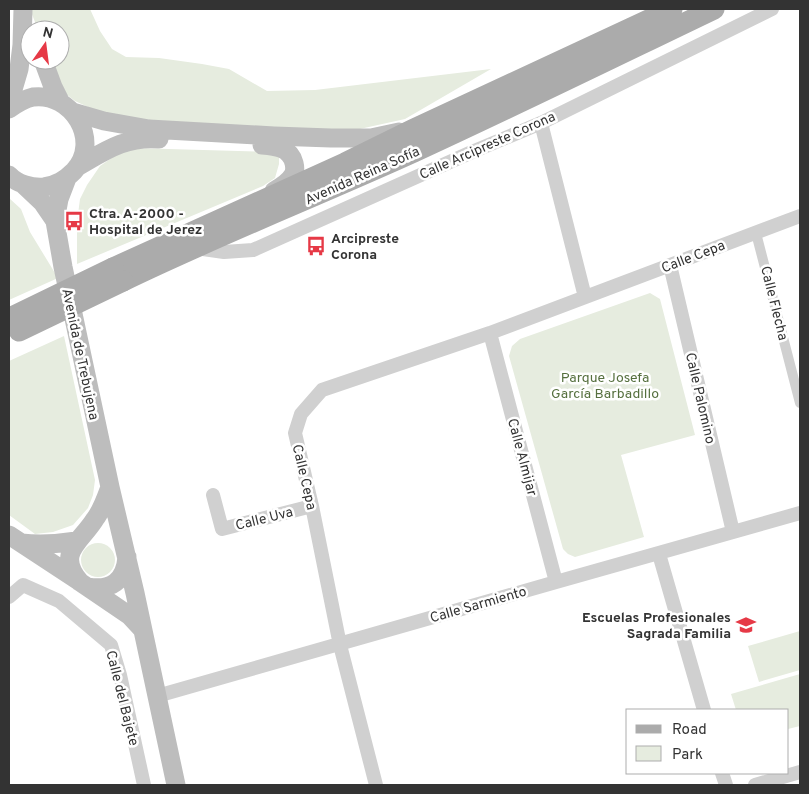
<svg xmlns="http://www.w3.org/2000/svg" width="809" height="794" font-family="Overpass,sans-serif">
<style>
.green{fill:#e6ecdf}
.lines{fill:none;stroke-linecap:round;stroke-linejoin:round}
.pedestrian{stroke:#d0d0d0;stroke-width:10}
.minor{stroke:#d0d0d0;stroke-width:14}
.secondary{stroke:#bdbdbd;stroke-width:19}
.primary{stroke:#ababab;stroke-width:21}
.primary-bridge{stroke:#ababab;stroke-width:21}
.labels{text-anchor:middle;stroke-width:5;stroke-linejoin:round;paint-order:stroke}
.street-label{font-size:14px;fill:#333;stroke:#fff}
.poi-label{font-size:14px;font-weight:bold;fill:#333;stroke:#fff;text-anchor:start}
.park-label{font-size:14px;fill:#56703f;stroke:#fff}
</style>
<rect width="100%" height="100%" fill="#fff"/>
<path class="green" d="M30,9H90L100,31L112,49L126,57L159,58L202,64L229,69L267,91L315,90L491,69L405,119L337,134L110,117L75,101L48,80L46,60H60V30H38Z
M133,148L271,152L279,157V164L275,178L263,186L77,264V222L80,199L87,185L100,166L116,155Z
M9,198L21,209L30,232L58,278L9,300Z
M650,293L660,299L695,435L621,455L644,537L575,557L568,554L563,549L509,356L512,346L520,339Z
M64,336L95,480L93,495L88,508L73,525L53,532L35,534L9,515V361Z
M81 560a17 17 0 1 1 34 0a17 17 0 1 1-34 0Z
M800,631V670L759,682L748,646Z
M800,674V726L788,729V710H736L731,694Z"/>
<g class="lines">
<path class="pedestrian" d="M756,233L800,403"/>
<path class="minor" d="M541,123L585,297
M196,248L224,252L253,250L472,152L541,123L772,9
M670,265L733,532
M490,333L556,582
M213,495L222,529L312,506
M659,554L704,710
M9,597L23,585L59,601L111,645L120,675L144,785
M157,696L556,582L800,513
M722,773L726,785
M376,785L340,645L312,506L295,433L301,414L322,390L490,333L800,216
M755,785L800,772"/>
<path class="secondary" d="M43,60L53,87L61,103
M9,103L19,69L22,45L23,9
M9,109C16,104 24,99 33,97C72,92 102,141 74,171C65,180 57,185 44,187C32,188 17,184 9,175
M73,112L104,121L149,129L274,136L331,138H371L399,132
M262,145C275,146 290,147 294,163C295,167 295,172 293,175C289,182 281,187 274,191
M77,167C105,151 126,136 159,139
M67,178L59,199L55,221L63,267L110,487L135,593L176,785
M24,185L42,202L55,221
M110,487C106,498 102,510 95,519C81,542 55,553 80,582L130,616L143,630
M9,535L79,581
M21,543C40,545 58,544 77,541
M88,587C111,591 125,581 127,557"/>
<path class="primary" d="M113,268L345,163L412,130L672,9
M123,281C218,235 317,196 414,152C514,106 614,57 714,9"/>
<path class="primary-bridge" d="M14,316L113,268
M19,331L123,281"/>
</g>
<defs>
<symbol id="bus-bare" viewBox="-9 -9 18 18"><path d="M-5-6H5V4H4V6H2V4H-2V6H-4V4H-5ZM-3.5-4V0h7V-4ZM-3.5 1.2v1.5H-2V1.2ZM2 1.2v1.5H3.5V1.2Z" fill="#e63946" stroke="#fff" stroke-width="2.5" paint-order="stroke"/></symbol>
<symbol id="school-bare" viewBox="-9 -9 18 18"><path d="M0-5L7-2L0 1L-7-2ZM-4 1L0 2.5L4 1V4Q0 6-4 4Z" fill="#e63946" stroke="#fff" stroke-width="2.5" paint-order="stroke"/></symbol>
</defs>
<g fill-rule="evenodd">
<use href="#bus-bare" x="60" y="207" width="28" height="28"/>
<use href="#bus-bare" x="302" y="232" width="28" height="28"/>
<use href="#school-bare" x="732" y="611" width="28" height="28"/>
</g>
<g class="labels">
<g class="street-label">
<text transform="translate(487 145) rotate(-24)" y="5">Calle Arcipreste Corona</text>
<text transform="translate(362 175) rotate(-24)" y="5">Avenida Reina Sofía</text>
<text transform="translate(693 256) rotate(-21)" y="5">Calle Cepa</text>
<text transform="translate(775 303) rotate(76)" y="5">Calle Flecha</text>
<text transform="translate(81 354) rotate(78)" y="5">Avenida de Trebujena</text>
<text transform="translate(701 398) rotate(77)" y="5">Calle Palomino</text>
<text transform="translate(523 457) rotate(75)" y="5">Calle Almijar</text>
<text transform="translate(305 477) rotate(77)" y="5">Calle Cepa</text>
<text transform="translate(264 518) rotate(-14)" y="5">Calle Uva</text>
<text transform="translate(478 604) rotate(-16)" y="5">Calle Sarmiento</text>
<text transform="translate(123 698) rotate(76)" y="5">Calle del Bajete</text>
</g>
<g class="poi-label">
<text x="89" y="218">Ctra. A-2000 -<tspan x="89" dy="16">Hospital de Jerez</tspan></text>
<text x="331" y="243">Arcipreste<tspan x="331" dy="16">Corona</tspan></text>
<text x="731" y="622" text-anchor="end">Escuelas Profesionales<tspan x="731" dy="16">Sagrada Familia</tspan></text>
</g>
<g class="park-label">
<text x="605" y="382">Parque Josefa<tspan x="605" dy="16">García Barbadillo</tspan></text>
</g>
</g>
<rect width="809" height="794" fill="none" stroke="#333333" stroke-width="20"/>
<rect x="626" y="709" width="162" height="65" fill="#ffffff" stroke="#adadad"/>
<rect x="636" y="725" width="25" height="8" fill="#ababab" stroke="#adadad"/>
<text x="672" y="734" font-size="15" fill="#333333">Road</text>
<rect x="636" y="746" width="25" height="15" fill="#e6ecdf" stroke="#adadad"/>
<text x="672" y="759" font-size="15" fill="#333333">Park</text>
<g transform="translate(45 45) rotate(14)"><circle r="24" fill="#ffffff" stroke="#adadad"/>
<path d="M0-4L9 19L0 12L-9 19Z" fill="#e63946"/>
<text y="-8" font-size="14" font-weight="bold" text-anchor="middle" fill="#333333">N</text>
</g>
</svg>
